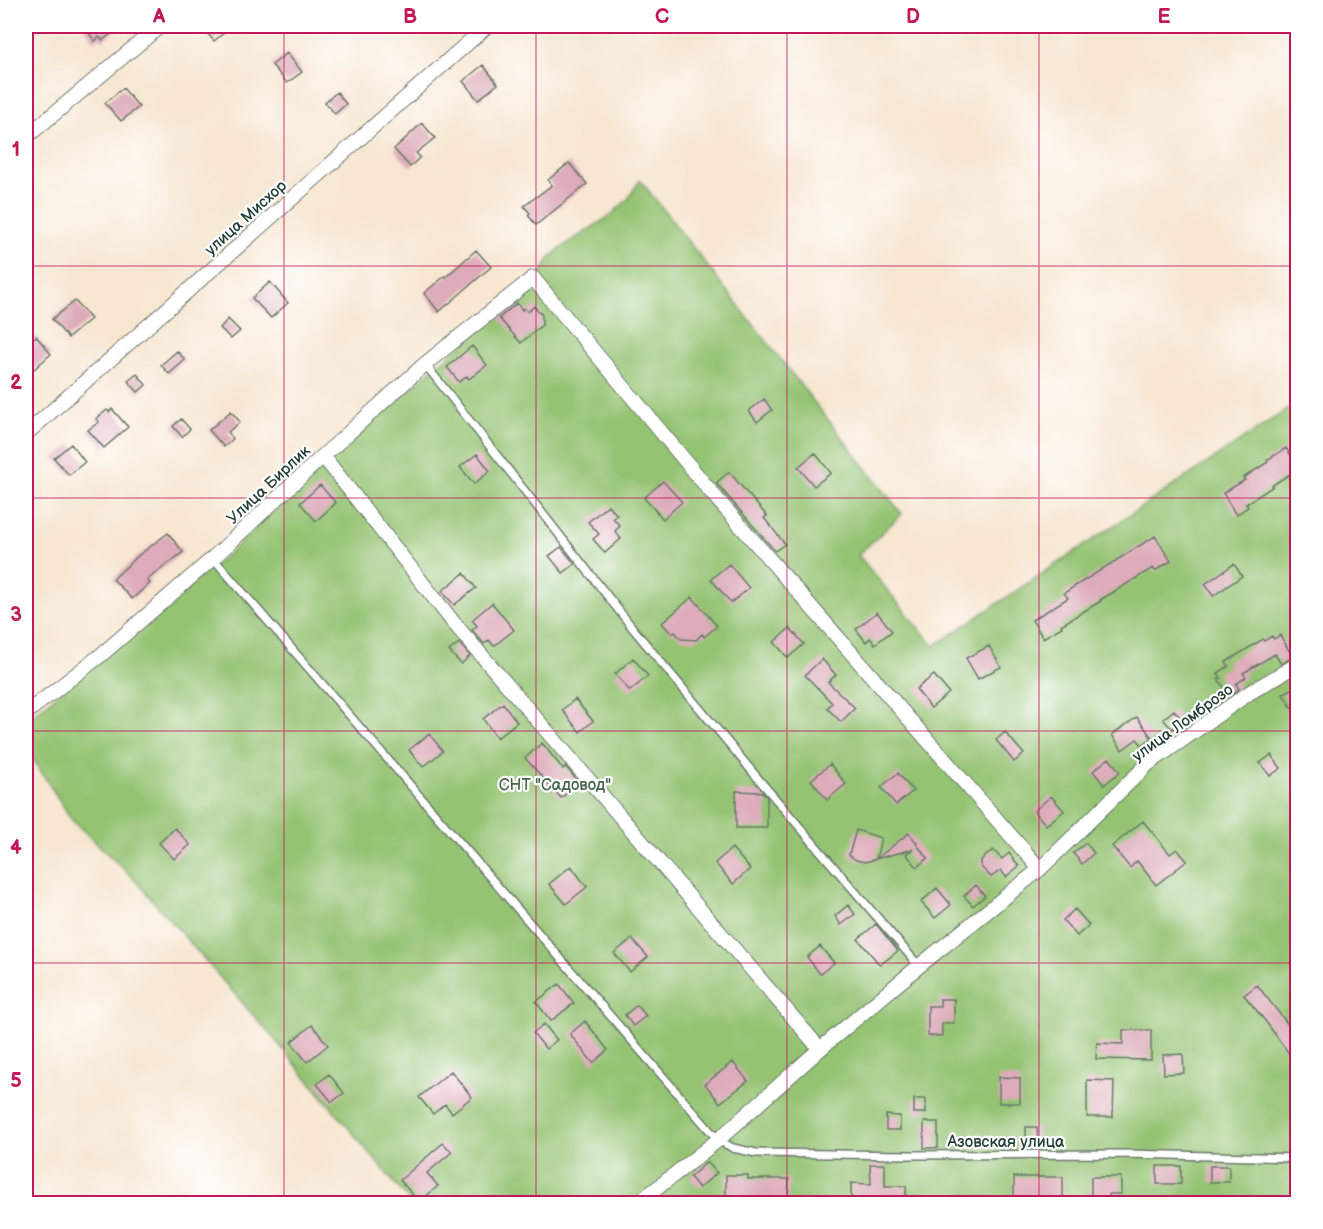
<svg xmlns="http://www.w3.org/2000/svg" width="1323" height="1229" font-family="'Balsamiq Sans',sans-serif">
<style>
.green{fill:#94c372;stroke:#5a8053;stroke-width:1.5}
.building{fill:#ddabb9}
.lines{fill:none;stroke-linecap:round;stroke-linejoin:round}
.lane-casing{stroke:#6b786b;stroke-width:10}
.street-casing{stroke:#6b786b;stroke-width:16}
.lane{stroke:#fff;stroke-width:7}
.street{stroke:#fff;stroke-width:14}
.grid{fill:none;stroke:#c2185b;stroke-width:1.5;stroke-opacity:0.55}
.labels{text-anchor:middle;stroke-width:4.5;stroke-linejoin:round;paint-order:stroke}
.street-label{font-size:16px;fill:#1f3d34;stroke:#fff}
.park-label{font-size:16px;fill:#426547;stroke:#fff}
.neatline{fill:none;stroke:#c2185b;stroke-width:2}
.grid-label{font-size:20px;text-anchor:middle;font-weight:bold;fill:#c2185b}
</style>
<rect width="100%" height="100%" fill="#fff"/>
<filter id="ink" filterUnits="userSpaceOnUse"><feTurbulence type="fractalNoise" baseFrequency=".0167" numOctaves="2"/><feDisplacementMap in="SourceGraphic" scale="12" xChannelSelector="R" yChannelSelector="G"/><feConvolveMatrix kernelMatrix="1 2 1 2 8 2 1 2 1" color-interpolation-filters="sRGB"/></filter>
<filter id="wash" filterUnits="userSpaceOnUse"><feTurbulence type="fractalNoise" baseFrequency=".008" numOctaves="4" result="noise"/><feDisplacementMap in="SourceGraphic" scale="24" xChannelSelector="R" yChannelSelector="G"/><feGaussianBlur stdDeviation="1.35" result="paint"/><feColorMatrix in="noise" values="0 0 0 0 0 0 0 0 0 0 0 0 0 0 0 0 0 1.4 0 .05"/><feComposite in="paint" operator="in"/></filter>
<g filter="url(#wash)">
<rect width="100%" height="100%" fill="#f7e6d0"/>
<path class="green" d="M640,180L902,514L858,555L934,646L1297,403V1203H411L282,1048L133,878L72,820L26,748V720L222,559L437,365L531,291L551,256L571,241L610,216L628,199Z"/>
<g id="blocks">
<path class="building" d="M83,26H121L103,40L99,37L95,41Z
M201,26H232L214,41Z
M287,53L302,72L287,83L272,65Z
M483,65L498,84L478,100L463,81Z
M123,88L139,107L121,121L105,103Z
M337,92L346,104L335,114L325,102Z
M422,123L435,138L416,153L420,157L410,167L394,149Z
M569,163L587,184L536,225L528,215L530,213L524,206L552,185L548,180Z
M476,250L491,267L439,312L424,293L445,276L446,277Z
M270,282L288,303L271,318L252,298Z
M75,301L91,319L68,338L52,319Z
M517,303L522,310L524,308L528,312L534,306L542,315V325L521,343L499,318Z
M228,319L240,331L231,339L220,328Z
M36,336L51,354L26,376V344Z
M472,346L487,365L469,379L467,376L459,382L447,367Z
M177,351L185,360L169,374L161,365Z
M137,374L146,385L138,392L128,381Z
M764,399L772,410L757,422L749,411Z
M112,409L128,427L104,448L88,430L99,422L96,419L107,410L109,412Z
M231,411L240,422L228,432L233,439L224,447L209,430Z
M181,419L190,429L182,437L173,426Z
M71,444L85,462L69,475L54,458Z
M1286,448L1298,466V469L1271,486L1272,487L1246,504L1248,507L1236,515L1223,493L1245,480L1243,478L1268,462L1267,460Z
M815,453L831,473L814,486L798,467Z
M477,454L490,471L474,484L460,467Z
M729,472L767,516L764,518L785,544L775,551L716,483Z
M663,481L682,502L663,519L644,498Z
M320,485L336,503L316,521L300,503Z
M608,505L617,515L613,518L620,526L615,531L621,539L605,553L593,539L599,534L588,522Z
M168,533L183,552L147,580L150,583L132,599L113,579L139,555Z
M1155,536L1171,561L1155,571L1153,568L1100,600L1101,601L1061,625L1062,627L1043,638L1032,620L1068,598L1064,593Z
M561,547L575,564L563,573L549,556Z
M729,564L749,588L731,603L711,579Z
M1234,564L1242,576L1213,596L1205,584Z
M464,573L476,588L454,605L442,591Z
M692,597L717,626L704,637L702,634L696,640L681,639L675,632L672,634L662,623Z
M492,603L514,630L494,646L489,640L484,644L472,630L477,626L472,620Z
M877,612L892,631L875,644L870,638L866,642L856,629Z
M790,628L804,644L788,658L774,642Z
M1280,635L1293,657L1281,664L1275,654L1243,673L1246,677L1236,684L1239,689L1230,696L1218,679L1221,678L1218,673L1229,666L1226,662L1263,639L1264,641L1272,636L1274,639Z
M459,643L470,656L461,664L449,651Z
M989,646L1001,667L978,679L966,658Z
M633,658L648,676L630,691L615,674Z
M822,659L836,675L828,682L855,708L841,722L827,708L832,703L805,675Z
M934,675L949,693L931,708L916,689Z
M1298,685V717L1283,694Z
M575,699L593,721L580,732L562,710Z
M503,703L517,722L497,738L483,719Z
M1174,710L1182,720L1172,729L1163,719Z
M1137,717L1152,738L1142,745L1137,739L1122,750L1112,735Z
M1005,732L1024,754L1014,762L996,740Z
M429,734L443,751L423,767L409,750Z
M542,743L563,769L566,767L579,783L561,798L525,758Z
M1271,755L1281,768L1270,776L1260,763Z
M1109,758L1120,772L1104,785L1093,771Z
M830,764L846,784L827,800L811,780Z
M898,773L913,791L896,805L881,787Z
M736,791L762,792L767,797V828H736Z
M1051,796L1064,811L1046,825L1034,811Z
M1143,821L1170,854L1177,849L1187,861L1156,885L1137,861L1130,868L1112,846Z
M175,828L190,845L174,859L159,843Z
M856,830L881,838L876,859L909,833L917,843L916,844L928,858L917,867L906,854L913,849L865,862L856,860L849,855Z
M1086,843L1094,853L1082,864L1073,853Z
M732,848L750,869L733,884L715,863Z
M993,850L1002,859L1009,853L1019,866L1006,877L1001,870L991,877L981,867V860Z
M571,866L587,887L566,904L549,884Z
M976,885L985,896L973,906L964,896Z
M937,888L951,905L935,918L921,902Z
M848,905L855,914L841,925L835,916Z
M1075,909L1089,925L1077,936L1063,920Z
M876,924L898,951L880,965L858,939Z
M632,939L648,957L630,972L614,953Z
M820,946L834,963L820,974L807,957Z
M559,984L574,1003L551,1021L536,1002Z
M1257,985L1298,1037V1066L1266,1022L1244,995Z
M940,999H954V1023H942V1036H928V1006H940Z
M637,1005L646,1016L633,1026L625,1015Z
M585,1021L608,1050L593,1063L570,1034Z
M544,1024L557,1040L546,1049L533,1033Z
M312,1025L328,1045L307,1062L291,1042Z
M1123,1030H1151V1060L1096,1059L1097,1043L1123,1044Z
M1183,1054L1184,1073L1164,1074L1163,1055Z
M733,1062L748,1081L720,1103L705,1084Z
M451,1071L472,1097L452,1113L445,1104L433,1114L419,1097Z
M329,1074L344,1093L332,1102L317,1084Z
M999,1077L1020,1078V1103H999Z
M1087,1080L1114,1081L1113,1117H1087Z
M914,1099H926V1113H914Z
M886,1115L900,1116V1130H886Z
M924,1122H938V1148H924Z
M1026,1127H1037L1038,1147H1026Z
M443,1143L452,1152L427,1173L438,1186L419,1202L400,1180Z
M707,1162L717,1173L699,1188L690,1177Z
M870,1164H885V1186H906V1203H851V1183L871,1184Z
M1157,1166H1181V1184H1157Z
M1210,1166H1229V1182H1210Z
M726,1175H748V1179H789L788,1199H726Z
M1014,1177H1063V1203H1014Z
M1091,1177H1121V1194H1109V1203H1091Z"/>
</g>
</g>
<g filter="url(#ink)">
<use href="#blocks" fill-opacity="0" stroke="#6b786b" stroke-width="1.5"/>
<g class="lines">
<defs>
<path id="lane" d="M425,364L635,631L761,782L919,966
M213,558L718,1140L733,1148L756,1153L910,1155L1125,1154L1298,1158"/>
<path id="street" d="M26,137L160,26
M26,434L487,26
M323,456L453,622L820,1049
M26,713L101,655L213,558L323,456L425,364L533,278L717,499L1040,869
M637,1204L718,1140L820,1049L919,966L1040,869L1148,764L1249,693L1298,664"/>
</defs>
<use href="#lane" class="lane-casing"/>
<use href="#street" class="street-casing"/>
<use href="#lane" class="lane"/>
<use href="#street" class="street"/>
</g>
</g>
<path class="grid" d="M284,26V1204M536,26V1204M787,26V1204M1039,26V1204M26,266H1298M26,498H1298M26,731H1298M26,963H1298"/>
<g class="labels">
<g class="street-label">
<text transform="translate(245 217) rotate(-42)" y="6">улица Мисхор</text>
<text transform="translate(268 484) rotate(-43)" y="6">Улица Бирлик</text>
<text transform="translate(1182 722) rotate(-36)" y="6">улица Ломброзо</text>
<text x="1006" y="1147">Азовская улица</text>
</g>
<g class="park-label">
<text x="555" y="790">СНТ "Садовод"</text>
</g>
</g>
<rect width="1323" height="1229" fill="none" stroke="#fff" stroke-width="66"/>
<rect x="33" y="33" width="1257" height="1163" class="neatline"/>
<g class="grid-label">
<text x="159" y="23">A</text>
<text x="410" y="23">B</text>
<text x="662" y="23">C</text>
<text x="913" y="23">D</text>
<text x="1164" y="23">E</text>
<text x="16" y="156">1</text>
<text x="16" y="389">2</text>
<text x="16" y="621">3</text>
<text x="16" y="854">4</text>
<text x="16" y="1087">5</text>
</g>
</svg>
